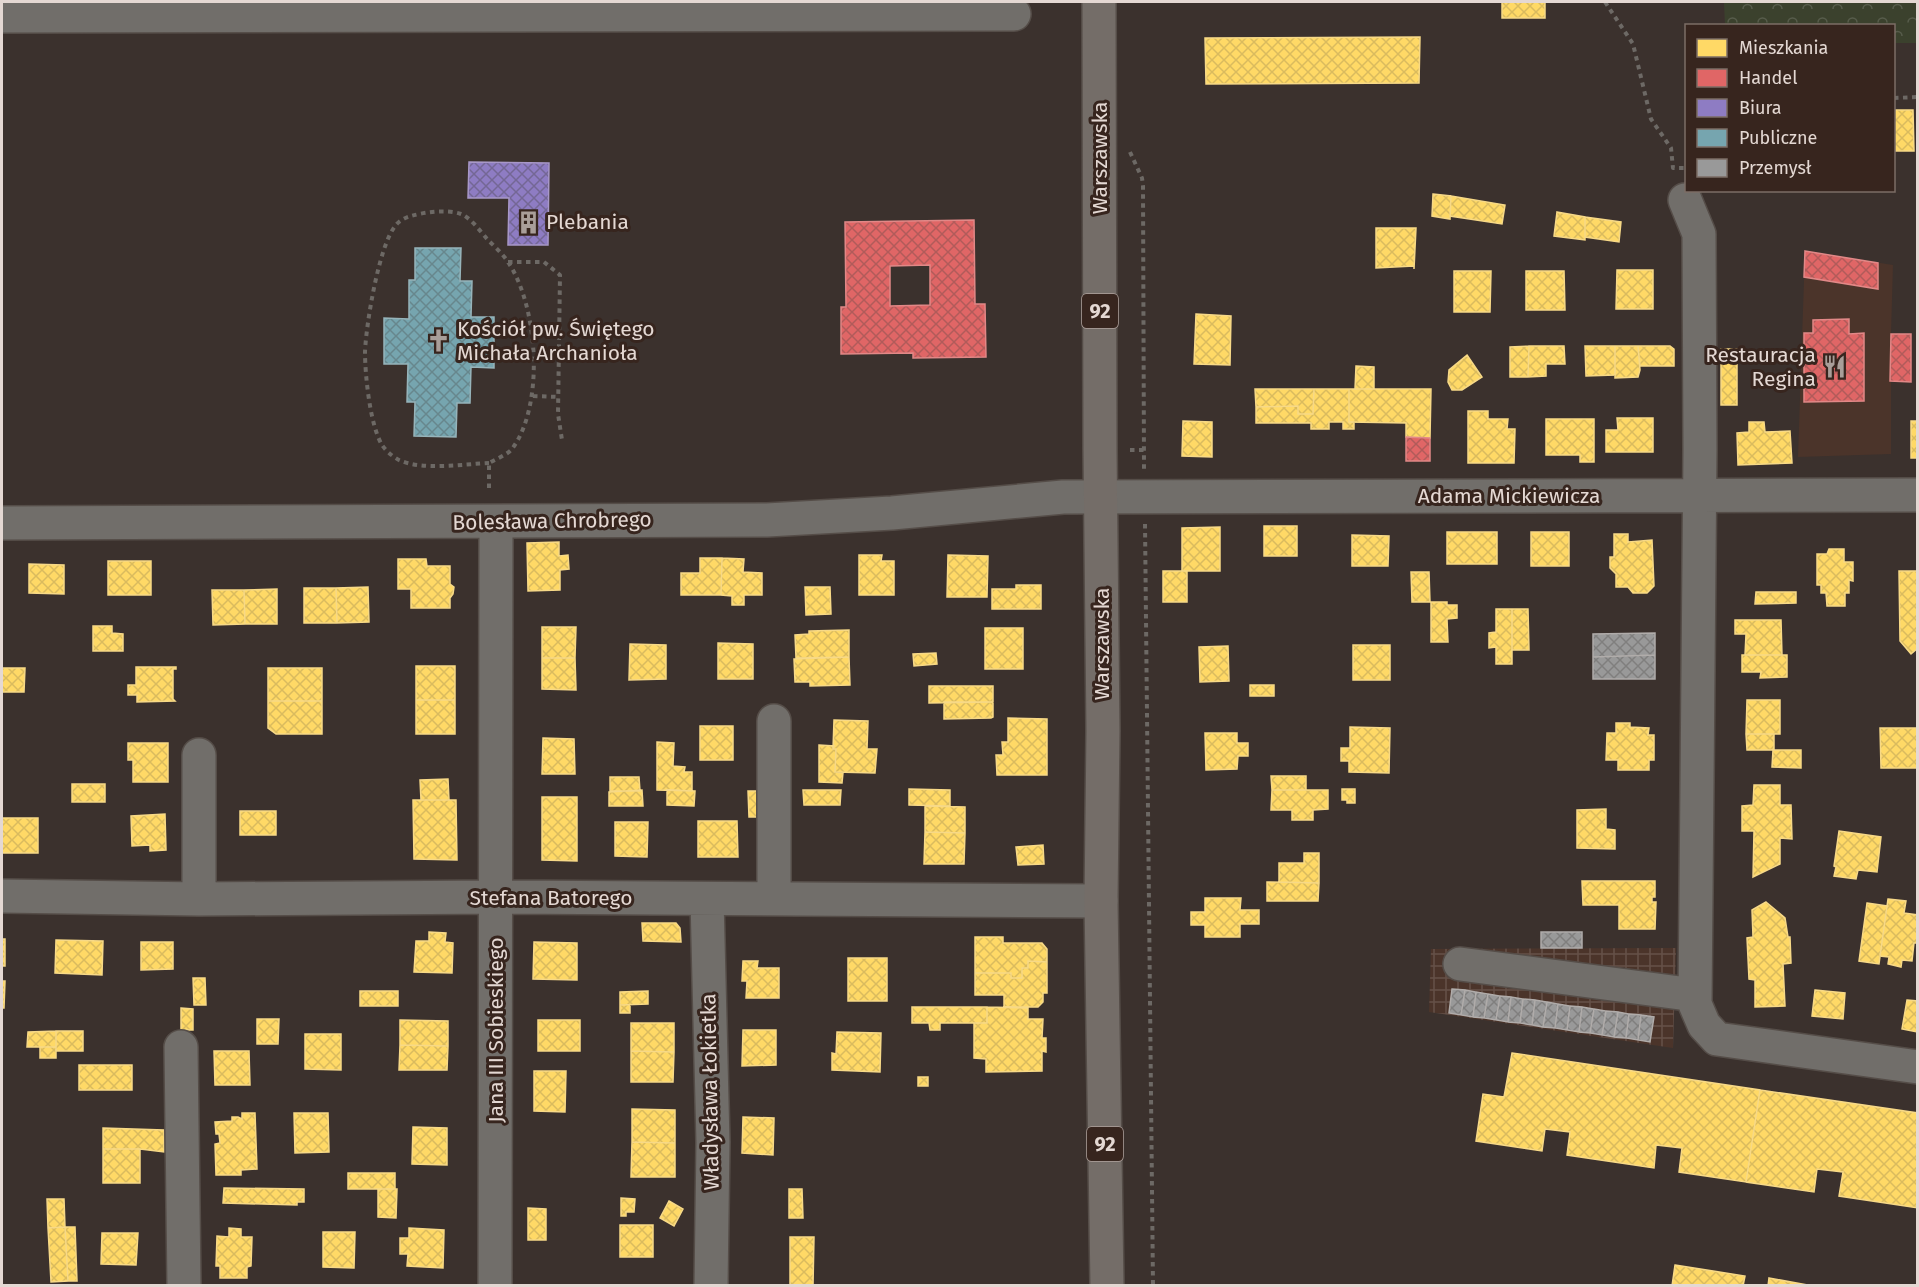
<svg xmlns="http://www.w3.org/2000/svg" width="1919" height="1287" font-family="'Fira Sans',sans-serif">
<style>
.built{fill:#4b342a}
.industrial{fill:url(#industrial-grid)}
.park{fill:url(#park-crowns)}
.homes{fill:url(#homes-cross-hatch);stroke:#f7d987;stroke-width:1.5}
.shops{fill:url(#shops-cross-hatch);stroke:#e18887;stroke-width:1.5;fill-rule:evenodd}
.offices{fill:url(#offices-cross-hatch);stroke:#a898c8;stroke-width:1.5}
.public{fill:url(#public-cross-hatch);stroke:#97b4ba;stroke-width:1.5}
.industry{fill:url(#industry-cross-hatch);stroke:#b0acaa;stroke-width:1.5}
.lines{fill:none;stroke-linecap:round;stroke-linejoin:round}
.minor-casing{stroke:#554d48;stroke-width:36}
.major-casing{stroke:#554d48;stroke-width:36}
.path{stroke:#6d6965;stroke-width:4;stroke-dasharray:4.5 4.5;stroke-linecap:butt}
.minor{stroke:#716e6a;stroke-width:33}
.major{stroke:#746d68;stroke-width:33}
.labels{text-anchor:middle;stroke-width:6;stroke-linejoin:round;paint-order:stroke}
.shield{fill:#37251e;stroke:#b0a29d;stroke-width:1.5}
.shield-label{font-size:20px;font-weight:bold;fill:#e4d8d3}
.street-label{font-size:21px;fill:#e4d8d3;stroke:#37251e}
.poi-label{font-size:21px;fill:#e4d8d3;stroke:#37251e;text-anchor:start}
</style>
<defs>
<pattern id="industrial-grid" width="8" height="8" patternUnits="userSpaceOnUse" patternTransform="scale(1.5)"><rect width="8" height="8" fill="#4b342a"/><path d="M0 4h8M4 0v8" fill="none" stroke="#655148"/></pattern>
<pattern id="park-crowns" width="20" height="18" patternUnits="userSpaceOnUse" patternTransform="scale(1.5)"><rect width="20" height="18" fill="#3b412d"/><path d="M2 6a3 3 0 1 1 6 0M12 15a3 3 0 1 1 6 0" fill="none" stroke="#575c4b"/></pattern>
<pattern id="homes-cross-hatch" width="8" height="8" patternUnits="userSpaceOnUse" patternTransform="scale(1.5)"><rect width="8" height="8" fill="#ffd966"/><path d="M0 0l8 8M0 8l8-8" fill="none" stroke="#dabb5e"/></pattern>
<pattern id="shops-cross-hatch" width="8" height="8" patternUnits="userSpaceOnUse" patternTransform="scale(1.5)"><rect width="8" height="8" fill="#e06666"/><path d="M0 0l8 8M0 8l8-8" fill="none" stroke="#b15b5a"/></pattern>
<pattern id="offices-cross-hatch" width="8" height="8" patternUnits="userSpaceOnUse" patternTransform="scale(1.5)"><rect width="8" height="8" fill="#8e7cc3"/><path d="M0 0l8 8M0 8l8-8" fill="none" stroke="#746795"/></pattern>
<pattern id="public-cross-hatch" width="8" height="8" patternUnits="userSpaceOnUse" patternTransform="scale(1.5)"><rect width="8" height="8" fill="#76a5af"/><path d="M0 0l8 8M0 8l8-8" fill="none" stroke="#67878d"/></pattern>
<pattern id="industry-cross-hatch" width="8" height="8" patternUnits="userSpaceOnUse" patternTransform="scale(1.5)"><rect width="8" height="8" fill="#999"/><path d="M0 0l8 8M0 8l8-8" fill="none" stroke="#807f7e"/></pattern>
</defs>
<rect width="100%" height="100%" fill="#3b312d"/>
<path class="built" d="M1805,251L1893,265L1891,334V454L1798,457Z"/>
<path class="industrial" d="M1676,948L1673,1048L1429,1012L1431,949Z"/>
<path class="park" d="M1724,2H1917V43H1894V26L1725,25Z"/>
<path class="homes" d="M1502,2H1545V18H1502Z
M1420,37L1419,83L1206,84L1205,38Z
M1894,110H1913L1914,151H1894Z
M1433,194L1451,196L1450,219L1432,216Z
M1451,196L1505,205L1502,224L1450,216Z
M1557,212L1585,217V240L1554,236Z
M1585,217L1621,222L1619,242L1585,237Z
M1376,228H1416L1414,269V266L1376,268Z
M1617,270H1653V309H1616Z
M1454,271H1491L1490,312H1454Z
M1526,271H1564L1565,310H1526Z
M1196,314L1231,316L1230,365L1194,364Z
M1529,346H1564L1565,364H1546V376L1528,377Z
M1529,346L1528,377H1510V347Z
M1585,346H1615V375L1586,376Z
M1615,346H1638L1640,370L1638,377L1615,378Z
M1638,346H1670L1674,349V366H1640Z
M1721,349H1737V405H1721Z
M1467,355L1482,377L1462,390H1452L1448,382L1449,370Z
M1356,366L1374,367V389H1355Z
M1255,389H1314L1313,414H1298V406L1256,407Z
M1314,389H1349V422H1354V429H1343V422H1329V429H1311V423H1256V407L1298,406V414H1313Z
M1349,389H1431L1430,438L1406,437V423L1349,422Z
M1468,411H1488V419H1508L1507,429H1515L1514,463H1468Z
M1617,418H1653V452H1606V430H1618Z
M1546,419H1594V462H1580V455H1546Z
M1183,421L1212,422V457L1182,456Z
M1911,421H1918V458H1911Z
M1749,422H1764L1765,432L1790,431L1792,463L1738,465L1737,433L1749,432Z
M1264,526H1297V556H1264Z
M1220,527V571H1182V528Z
M1447,532H1497V564H1447Z
M1531,532H1569V566H1531Z
M1614,534H1628V542L1652,540L1654,586L1647,593H1633L1628,587H1616V574L1610,568V557H1614Z
M1352,535L1389,536L1388,566H1352Z
M559,542V556L568,555L569,569L560,570V590L528,591L527,543Z
M1829,549H1844V562H1853V581L1849,580V593H1845V606H1827L1826,593H1821V585H1817V554H1827Z
M859,555H882L881,561H894V595H859Z
M948,555L988,556L987,597H947Z
M700,558H722L721,595H681V573H700Z
M722,558L744,559L743,572L762,573V595H744V605H732V596L721,595Z
M398,559H426L427,566H450V584L454,587L453,594L450,598V608H411V589H398Z
M108,561H151V595H108Z
M29,564L64,565V594L29,593Z
M1163,571H1187V602H1163Z
M1899,571H1918V648L1911,654L1900,641Z
M1411,572H1429L1430,602H1412Z
M1016,585H1041V609H992V589H1016Z
M368,587L369,622L337,623L336,588Z
M805,587H830L831,614L806,615Z
M304,588H336L337,623H304Z
M277,589V624H245L244,590Z
M212,590H244L245,624L213,625Z
M1756,592H1796V603L1755,604Z
M1431,602H1447V605H1457V618L1447,619L1448,642H1431Z
M1496,609H1512V664H1496V647L1489,648V633L1496,632Z
M1512,609H1528L1529,650H1512Z
M1735,620H1781L1782,655H1745L1746,634H1735Z
M93,626H112V633L123,634V651H93Z
M542,627H576L575,658H542Z
M985,628H1023V669H985Z
M849,630V657L796,658L795,635L809,634V631Z
M718,643L753,644V679H718Z
M630,644L666,645V679L629,680Z
M1353,645H1390V680H1353Z
M1228,646L1229,681L1200,682L1199,647Z
M936,653L937,664L914,666L913,654Z
M1742,655H1787V677L1760,678L1761,672H1742Z
M849,657L850,685L810,686V682H795L794,659Z
M542,658H575L576,690L542,689Z
M416,666H455V700H416Z
M136,667H176V669H173V699L175,701L137,702V695H128V685H136Z
M2,668H25L24,692H2Z
M268,668H322V701H268Z
M1250,685H1274V696H1250Z
M929,686H993V702L929,703Z
M416,700H455V734H416Z
M1747,700H1780V734H1746Z
M268,701H322V734H276L268,728Z
M944,702H993V717L991,718L944,719Z
M1008,718L1047,719V775H997L996,755H1003L1002,742H1008Z
M834,720L868,721L867,749H877L875,773L835,772L836,749H833Z
M1616,723H1630V727L1649,728L1648,735H1654V760H1649V770H1618V760H1606L1607,733H1616Z
M700,726H733V760H700Z
M1350,727L1390,728L1389,773L1349,772V761H1341V748H1350Z
M1880,728H1918V768H1881Z
M1205,733H1237V743H1248V756H1238L1237,769L1206,770Z
M1746,734H1774V750H1747Z
M543,738L574,739L575,774H542Z
M657,742L674,743L673,766L685,767L684,772H692V791L657,790Z
M128,743H168V782H133V760H128Z
M819,745L834,746L833,749H836L835,772L843,773L842,783L819,782Z
M1773,750H1801V768L1772,767Z
M1271,776H1306V790H1272Z
M610,777H639L640,791H610Z
M448,779L449,800H421L420,780Z
M72,784H105V802H72Z
M1754,785H1780V805H1791L1792,839L1780,838V864L1753,877L1754,831H1742V806L1753,805Z
M909,789L950,790V806L909,805Z
M1342,789H1355V803H1347V800H1342Z
M642,790L643,806H609V792Z
M667,790L695,791L694,806L667,805Z
M803,790H841L840,805H804Z
M1272,790H1328V809L1313,810V820H1292V810H1271Z
M748,791H764V817H749Z
M542,797H577V861L542,860Z
M413,800H456L457,860L414,859Z
M925,806L965,807V833L925,832Z
M1606,809V829L1615,830V849L1577,848V810Z
M240,811H276V835H240Z
M165,814L166,850L150,851V845L132,846L131,816Z
M2,818H38V853H2Z
M698,821H737L738,857H698Z
M615,822H648L647,857L615,856Z
M1839,831L1881,837L1877,872L1858,870L1856,879L1834,876L1836,867L1834,866Z
M925,832L965,833L964,864H924Z
M1043,845L1044,864L1018,865L1016,847Z
M1304,853H1319V883L1279,882V863H1304Z
M1582,881H1655V897H1652V902H1656L1655,929H1619V905H1583Z
M1267,882L1319,883L1318,901H1267Z
M1205,898H1241L1240,910H1259V924H1240V937H1205V925H1191V912H1205Z
M1888,899L1906,901L1904,913L1918,915V943H1914L1912,961L1902,960L1901,967L1888,964L1889,957L1880,956Z
M1766,902L1785,918L1788,937H1790L1791,963L1783,964L1785,1006L1755,1007V980L1749,979L1747,938L1753,937L1752,910Z
M1867,903L1887,906L1879,964L1859,961Z
M642,923H676L680,928L681,942L643,941Z
M429,932L446,933L445,942L453,943L452,973L414,972L416,941H429Z
M975,937H1003V943H1042L1047,949V962L1028,961V968H1022V978H1011V973H975Z
M2,939H5V966H2Z
M56,940L103,941L102,975L55,973Z
M141,942H173V969L141,970Z
M534,942L577,943V980L533,979Z
M848,958H887V1001H848Z
M743,961H758L757,968H779V998H746L747,981H742Z
M1028,961L1047,962V993H1043V1002L1038,1007H1004V995H975V973H1011V978H1022V968H1028Z
M193,978H205L206,1005H194Z
M2,981H5L4,1008H2Z
M1815,990L1845,993L1843,1019L1812,1016Z
M360,991H398V1006H360Z
M648,991V1004L620,1005V992Z
M1907,1000L1918,1001V1032L1902,1029Z
M620,1005H630V1013H620Z
M912,1007H987V1023H940V1030H930L929,1023H912Z
M987,1007L1028,1008V1019H1043L1042,1038H1046V1052L1042,1051V1071L986,1072V1059L974,1058V1023H987Z
M181,1008L193,1009V1030H181Z
M257,1019H279L278,1044H257Z
M400,1020L448,1021V1046L400,1045Z
M538,1020H580V1051H538Z
M631,1023H674V1052L631,1051Z
M743,1030H776V1065L742,1066Z
M56,1031V1047H27L28,1032Z
M56,1031H83V1051H56Z
M837,1032L881,1033L880,1072L832,1070V1053L836,1054Z
M305,1034H341V1070L305,1069Z
M400,1045L448,1046L447,1070H399Z
M40,1047H56V1058H40Z
M214,1051H249L250,1085H215Z
M631,1051L674,1052L673,1082H631Z
M1512,1053L1760,1090L1746,1182L1679,1172L1682,1148L1656,1145L1654,1168L1567,1155L1570,1132L1545,1129L1542,1151L1476,1141L1483,1094L1504,1097Z
M79,1065H132V1090H79Z
M534,1071H566L565,1112L534,1111Z
M918,1077H928V1086H918Z
M1760,1090L1918,1113V1208L1839,1196L1843,1172L1817,1169L1814,1192L1746,1182Z
M632,1109L675,1110V1143L632,1142Z
M242,1113H255L257,1169L241,1170V1175H216L215,1144L220,1143L219,1134H216L215,1122L232,1121V1117H238L242,1119Z
M294,1113H328L329,1152L295,1153Z
M743,1117L774,1118L773,1155L742,1153Z
M413,1127L447,1128V1165L412,1164Z
M103,1128L164,1130V1152L140,1149H103Z
M632,1142L675,1143V1177H631Z
M103,1149H140V1183H103Z
M348,1173H395V1189H348Z
M224,1188L304,1189V1202H297V1205L223,1203Z
M378,1189H397L396,1218L378,1217Z
M789,1189H802L803,1218H789Z
M621,1198L635,1199L634,1212H626V1216H621Z
M47,1199H64L65,1227L48,1228Z
M669,1201L683,1209L674,1226L660,1218Z
M528,1208L546,1209V1240H528Z
M620,1225H653V1257H620Z
M65,1227H75L77,1281H68Z
M65,1227L68,1281L51,1282L48,1228Z
M229,1228L241,1229V1237H252L251,1266L247,1267V1278H220V1266H216L217,1236L229,1237Z
M409,1228L444,1230L443,1268L407,1266L408,1254H400V1238H409Z
M323,1232H355L354,1268L323,1267Z
M102,1233H138L136,1265L101,1264Z
M790,1237H814L813,1286L790,1285Z
M1675,1265L1745,1276L1743,1286H1672Z
M1769,1278L1813,1286H1768Z"/>
<path class="shops" d="M974,220L975,304H985L986,357L913,358V353L841,354V307H846L845,222ZM930,265V305L890,306V266Z
M1805,251L1878,263V289L1804,277Z
M1849,319V334L1864,333V401L1804,402V333H1813V320Z
M1891,334H1911V382L1890,381Z
M1406,437L1430,438V461H1406Z"/>
<path class="offices" d="M469,162L549,163L548,245H508L509,198H468Z"/>
<path class="public" d="M415,248H461L460,281H472L471,317H494V368L471,367L470,403H457L456,437L414,436L415,402H407L408,364H384V318L409,319V280H415Z"/>
<path class="industry" d="M1655,633V655L1593,657V634Z
M1655,655V679H1593V657Z
M1541,932H1582V948H1541Z
M1452,989L1465,990L1461,1015L1449,1013Z
M1465,990L1476,992L1473,1017L1461,1015Z
M1476,992L1488,994L1484,1018L1473,1017Z
M1488,994L1500,996L1496,1020L1484,1018Z
M1500,996L1511,997L1508,1022L1496,1020Z
M1511,997L1523,999L1520,1023L1508,1022Z
M1523,999L1535,1000L1532,1025L1520,1023Z
M1535,1000L1547,1002L1543,1027L1532,1025Z
M1547,1002L1558,1004L1555,1028L1543,1027Z
M1558,1004L1570,1006L1567,1030L1555,1028Z
M1570,1006L1582,1007L1579,1032L1567,1030Z
M1582,1007L1594,1009L1590,1033L1579,1032Z
M1594,1009L1606,1011L1602,1035L1590,1033Z
M1606,1011L1618,1012L1614,1037L1602,1035Z
M1618,1012L1629,1014L1626,1038L1614,1037Z
M1629,1014L1641,1015L1638,1040L1626,1038Z
M1641,1015L1654,1017L1650,1042L1638,1040Z"/>
<g class="lines">
<defs>
<path id="minor" d="M2,16L1014,14
M1685,200L1699,234L1700,450L1695,1004L1704,1025L1717,1039L1918,1067
M2,523L767,520L892,513L1063,497L1918,495
M2,896L199,899L497,897L1101,901
M774,898V721
M199,899V755
M707,899L713,1142L711,1286
M1460,964L1695,995
M181,1047L184,1286
M495,1286L496,522"/>
<path id="major" d="M1099,2L1100,449L1103,731L1101,901L1107,1286"/>
</defs>
<use href="#minor" class="minor-casing"/>
<use href="#major" class="major-casing"/>
<path class="path" d="M1605,2L1633,44L1651,119L1671,148L1673,168H1686
M1894,98L1918,97
M1130,152L1142,178L1143,186L1144,469
M508,262H544L560,275L558,414L562,440
M533,396L559,397
M1130,450H1144
M489,463C464,464 422,471 399,460C392,456 386,451 382,445C370,425 365,375 365,352C366,325 379,244 396,225C399,221 406,217 411,216C425,212 447,209 461,214C471,218 480,231 487,239C494,246 503,254 508,262C538,306 545,405 512,449C507,455 496,459 489,463V491
M1145,524L1153,1286"/>
<use href="#minor" class="minor"/>
<use href="#major" class="major"/>
</g>
<defs>
<symbol id="building-bare" viewBox="-9 -9 18 18"><path d="M-4-6H4V6H1V3H-1V6H-4ZM-2.5-4.3h1.7v1.8h-1.7ZM.8-4.3h1.7v1.8H.8ZM-2.5-1h1.7V.8h-1.7ZM.8-1h1.7V.8H.8Z" fill="#a99e99" stroke="#37251e" stroke-width="2.5" paint-order="stroke"/></symbol>
<symbol id="church-bare" viewBox="-9 -9 18 18"><path d="M-1.2-6h2.4v3.5h3.3v2.4h-3.3V6h-2.4V-.1h-3.3v-2.4h3.3Z" fill="#a99e99" stroke="#37251e" stroke-width="2.5" paint-order="stroke"/></symbol>
<symbol id="restaurant-bare" viewBox="-9 -9 18 18"><path d="M-5-6h1v4h1v-4h1v4h1v-4h1v5L-1.5 .5V6h-2V.5L-5-1ZM5-6V6H3V1.5H1.5Q1.5-4 5-6Z" fill="#a99e99" stroke="#37251e" stroke-width="2.5" paint-order="stroke"/></symbol>
</defs>
<g fill-rule="evenodd">
<use href="#building-bare" x="512" y="206" width="33" height="33"/>
<use href="#church-bare" x="422" y="324" width="33" height="33"/>
<use href="#restaurant-bare" x="1818" y="350" width="33" height="33"/>
</g>
<g class="labels">
<g class="shield">
<rect x="1082" y="294" width="36" height="34" rx="4.5"/>
<rect x="1087" y="1127" width="36" height="34" rx="4.5"/>
</g>
<g class="shield-label">
<text x="1100" y="318">92</text>
<text x="1105" y="1151">92</text>
</g>
<g class="street-label">
<text transform="translate(1100 158) rotate(-90)" y="7">Warszawska</text>
<text x="1509" y="503">Adama Mickiewicza</text>
<text transform="translate(552 521) rotate(-1)" y="7">Bolesława Chrobrego</text>
<text transform="translate(1102 644) rotate(-90)" y="7">Warszawska</text>
<text x="551" y="905">Stefana Batorego</text>
<text transform="translate(496 1030) rotate(-90)" y="7">Jana III Sobieskiego</text>
<text transform="translate(710 1092) rotate(-91)" y="7">Władysława Łokietka</text>
</g>
<g class="poi-label">
<text x="546" y="229">Plebania</text>
<text x="457" y="336">Kościół pw. Świętego<tspan x="457" dy="24">Michała Archanioła</tspan></text>
<text x="1816" y="362" text-anchor="end">Restauracja<tspan x="1816" dy="24">Regina</tspan></text>
</g>
</g>
<rect width="1919" height="1287" fill="none" stroke="#e4d8d3" stroke-width="6"/>
<rect x="1685" y="24" width="210" height="168" fill="#37251e" stroke="#7c6d66" stroke-width="1.5"/>
<rect x="1697" y="39" width="30" height="18" fill="#ffd966" stroke="#7c6d66" stroke-width="1.5"/>
<text x="1739" y="54" font-size="18" fill="#e4d8d3">Mieszkania</text>
<rect x="1697" y="69" width="30" height="18" fill="#e06666" stroke="#7c6d66" stroke-width="1.5"/>
<text x="1739" y="84" font-size="18" fill="#e4d8d3">Handel</text>
<rect x="1697" y="99" width="30" height="18" fill="#8e7cc3" stroke="#7c6d66" stroke-width="1.5"/>
<text x="1739" y="114" font-size="18" fill="#e4d8d3">Biura</text>
<rect x="1697" y="129" width="30" height="18" fill="#76a5af" stroke="#7c6d66" stroke-width="1.5"/>
<text x="1739" y="144" font-size="18" fill="#e4d8d3">Publiczne</text>
<rect x="1697" y="159" width="30" height="18" fill="#999999" stroke="#7c6d66" stroke-width="1.5"/>
<text x="1739" y="174" font-size="18" fill="#e4d8d3">Przemysł</text>
</svg>
